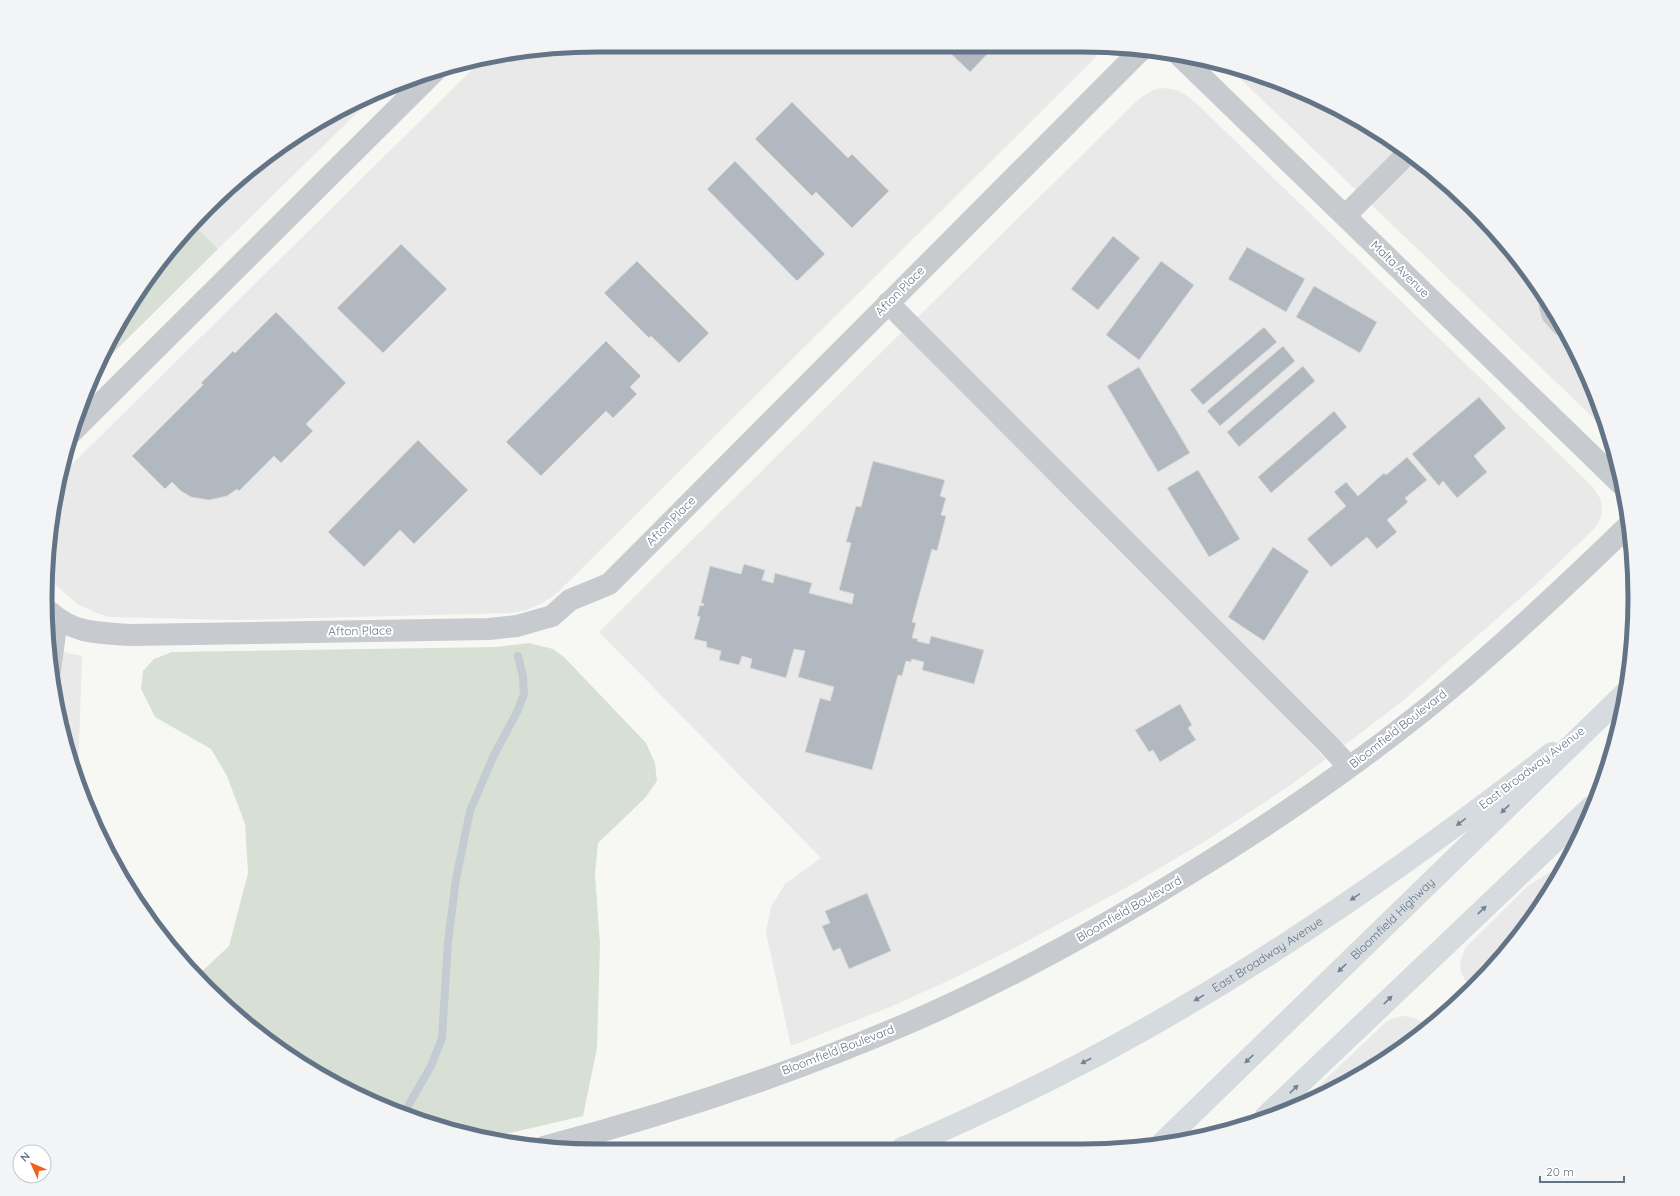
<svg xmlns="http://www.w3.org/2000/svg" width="1680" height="1196" font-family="Quicksand,sans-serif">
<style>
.built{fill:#e8e9e8}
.green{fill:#d8e0d5}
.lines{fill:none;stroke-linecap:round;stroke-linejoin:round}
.stream{stroke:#c3ccd2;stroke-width:8}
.building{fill:#b1b8bf;stroke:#d9d9d7}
.minor{stroke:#c7cace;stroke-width:22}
.major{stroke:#d6dbdf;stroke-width:22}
.highway{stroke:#d6dbdf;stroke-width:22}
.oneway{fill:#758394}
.labels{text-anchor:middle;stroke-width:4;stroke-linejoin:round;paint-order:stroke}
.street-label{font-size:12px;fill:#647487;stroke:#fff}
.rim{fill:none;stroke:#647487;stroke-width:5}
</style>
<rect width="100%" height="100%" fill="#f7f8f4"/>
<path class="built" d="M598,45H1082L1099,47L1095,58L1088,65L554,596L542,603L527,610L512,613L232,620L111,617L102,615L77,604L50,580V526L61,475L482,60Z
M1228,67L1293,87L1359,119L1446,182L1498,234L1561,322L1606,420L1609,433Z
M1161,88L1171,89L1179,91L1186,95L1198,105L1593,487L1601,500L1602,515L1595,528L1532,588L1405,699L1345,745L918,317L1140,98L1153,90Z
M368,97L363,107L218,249L193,224L291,138Z
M903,331L1210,639L1326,759L1292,784L1207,840L1131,885L1018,946L950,980L890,1007L791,1046L766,933L771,907L785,884L821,858L599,632Z
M50,645L67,653L82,656L78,777L50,670Z
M1566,862L1521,935L1446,1014L1389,1058L1295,1108L1386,1022L1394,1018L1403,1016L1412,1017L1428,1025L1468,987L1461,972L1460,962L1466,947L1528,886Z"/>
<path class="green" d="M193,224L218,249L94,372L102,354L182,234Z
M529,643L553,649L564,657L646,743L655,763L657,781L645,798L598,843L595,874L600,944L597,1048L583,1116L489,1138L455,1132L354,1094L262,1037L197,976L229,946L248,873L245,824L227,776L211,749L155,717L141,689L143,671L154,659L172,652L495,647Z"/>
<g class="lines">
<path class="stream" d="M404,1113L431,1066L442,1038L448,942L456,879L470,811L493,757L517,712L524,694L523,677L518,656"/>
</g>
<path class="building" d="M942,45H996L970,72Z
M792,102L848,158L852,154L889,191L852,228L816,192L812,196L755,139Z
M735,161L825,254L797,281L707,189Z
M1113,236L1140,258L1098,310L1071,289Z
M401,244L447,289L383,353L337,308Z
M1247,247L1305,279L1286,312L1228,279Z
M637,261L709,333L679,363L651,336L649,338L604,293Z
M1161,261L1194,285L1139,360L1106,335Z
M1314,286L1377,322L1360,353L1296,317Z
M276,312L346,383L306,424L313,431L281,463L274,456L239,491L237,489L227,496L209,500L191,497L181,491L172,482L165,489L132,456L203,385L201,383L233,351L235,353Z
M1264,327L1277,342L1203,405L1190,390Z
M606,341L641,376L630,387L637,394L613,418L606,411L541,476L506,442Z
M1283,346L1295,361L1220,426L1207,411Z
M1303,366L1315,381L1239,447L1227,432Z
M1139,367L1190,453L1158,472L1107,386Z
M1479,397L1506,428L1474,456L1487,472L1457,498L1443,481L1439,486L1412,454Z
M1334,411L1347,427L1271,493L1258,477Z
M418,440L468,490L414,544L400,530L364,567L328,532Z
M1407,457L1427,480L1405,498L1408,502L1387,520L1397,532L1377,549L1367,537L1331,567L1307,539L1346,506L1334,492L1346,482L1358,496L1384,473L1386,475Z
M873,461L945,480L940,496L946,498L941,515L946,516L937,551L932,549L912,622L916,623L912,638L918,639L917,641L929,644L931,636L984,650L974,684L922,670L924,662L912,659L911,662L906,661L902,676L898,675L872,770L805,752L820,698L830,701L834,687L798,677L805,651L794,649L786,678L750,668L752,659L742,656L739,665L719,660L721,651L706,647L707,642L694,639L700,617L697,616L700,605L703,606L704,604L701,603L710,566L741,574L744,564L765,570L762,580L773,583L775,573L812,583L809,593L852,604L854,594L839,590L851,543L846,542L856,506L861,507Z
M1198,470L1240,539L1209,557L1167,488Z
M1273,547L1309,571L1264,641L1228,617Z
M1180,704L1192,725L1188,728L1196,740L1160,762L1153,750L1149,752L1135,730Z
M867,893L891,951L849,969L840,948L833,951L822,926L830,923L825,911Z"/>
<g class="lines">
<path class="minor" d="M1179,55L1621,484
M1345,216L1407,154
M888,303L1328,744L1349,767
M1550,306L1552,314L1562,325
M72,432L435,71
M50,612C74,634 100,633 131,635L489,629L517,626L552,616L570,600L609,584L1140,51
M50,670L57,619
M544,1147C669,1114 793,1073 911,1022C1009,979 1102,928 1192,872C1272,823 1349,770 1422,712C1495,653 1563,589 1630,524"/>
<path class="major" id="s1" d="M902,1148C937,1134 970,1118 1004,1102C1200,1010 1380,886 1552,753"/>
<g class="highway">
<path d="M1266,1116L1592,806"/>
<path id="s2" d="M1161,1144L1624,694"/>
</g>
</g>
<defs><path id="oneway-solid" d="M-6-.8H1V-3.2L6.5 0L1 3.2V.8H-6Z"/></defs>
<g class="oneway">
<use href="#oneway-solid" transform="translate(1505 809) rotate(136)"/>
<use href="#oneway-solid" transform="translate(1461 822) rotate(143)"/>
<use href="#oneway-solid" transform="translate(1355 897) rotate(146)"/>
<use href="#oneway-solid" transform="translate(1482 910) rotate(-44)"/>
<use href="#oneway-solid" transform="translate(1342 968) rotate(136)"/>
<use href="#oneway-solid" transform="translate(1199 998) rotate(149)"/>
<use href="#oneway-solid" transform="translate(1388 1000) rotate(-44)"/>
<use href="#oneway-solid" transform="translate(1249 1059) rotate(136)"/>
<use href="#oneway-solid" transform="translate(1086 1061) rotate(152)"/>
<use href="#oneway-solid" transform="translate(1294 1089) rotate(-44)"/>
</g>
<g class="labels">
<g class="street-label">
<text transform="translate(1400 269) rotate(44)" y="4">Malta Avenue</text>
<text transform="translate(900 291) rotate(-45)" y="4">Afton Place</text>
<text transform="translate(671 521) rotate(-45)" y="4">Afton Place</text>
<text transform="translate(360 631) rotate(-1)" y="4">Afton Place</text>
<text transform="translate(1398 729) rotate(-38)" y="4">Bloomfield Boulevard</text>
<text transform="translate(1532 768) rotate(-37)" y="4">East Broadway Avenue</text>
<text transform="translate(1129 909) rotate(-30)" y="4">Bloomfield Boulevard</text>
<text dy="4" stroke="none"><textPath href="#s2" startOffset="323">Bloomfield Highway</textPath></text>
<text dy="4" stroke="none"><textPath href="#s1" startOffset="414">East Broadway Avenue</textPath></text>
<text transform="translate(838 1050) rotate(-21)" y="4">Bloomfield Boulevard</text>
</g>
</g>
<path d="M0 0H1680V1196H0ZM598 52H1082A546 546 0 0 1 1628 598V598A546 546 0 0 1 1082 1144H598A546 546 0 0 1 52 598V598A546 546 0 0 1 598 52Z" fill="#f3f4f5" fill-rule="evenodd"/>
<path class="rim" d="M598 52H1082A546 546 0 0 1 1628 598V598A546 546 0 0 1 1082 1144H598A546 546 0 0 1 52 598V598A546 546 0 0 1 598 52Z"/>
<g transform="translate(32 1164) rotate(315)"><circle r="19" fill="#ffffff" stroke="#c1c7cf"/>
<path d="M0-3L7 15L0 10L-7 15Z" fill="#ee641d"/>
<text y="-6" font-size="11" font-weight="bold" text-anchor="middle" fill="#647487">N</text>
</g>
<path d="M1540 1176v6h84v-6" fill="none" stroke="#647487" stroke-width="2"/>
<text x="1546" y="1176" font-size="12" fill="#647487" stroke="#ffffff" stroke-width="3" paint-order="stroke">20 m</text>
</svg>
